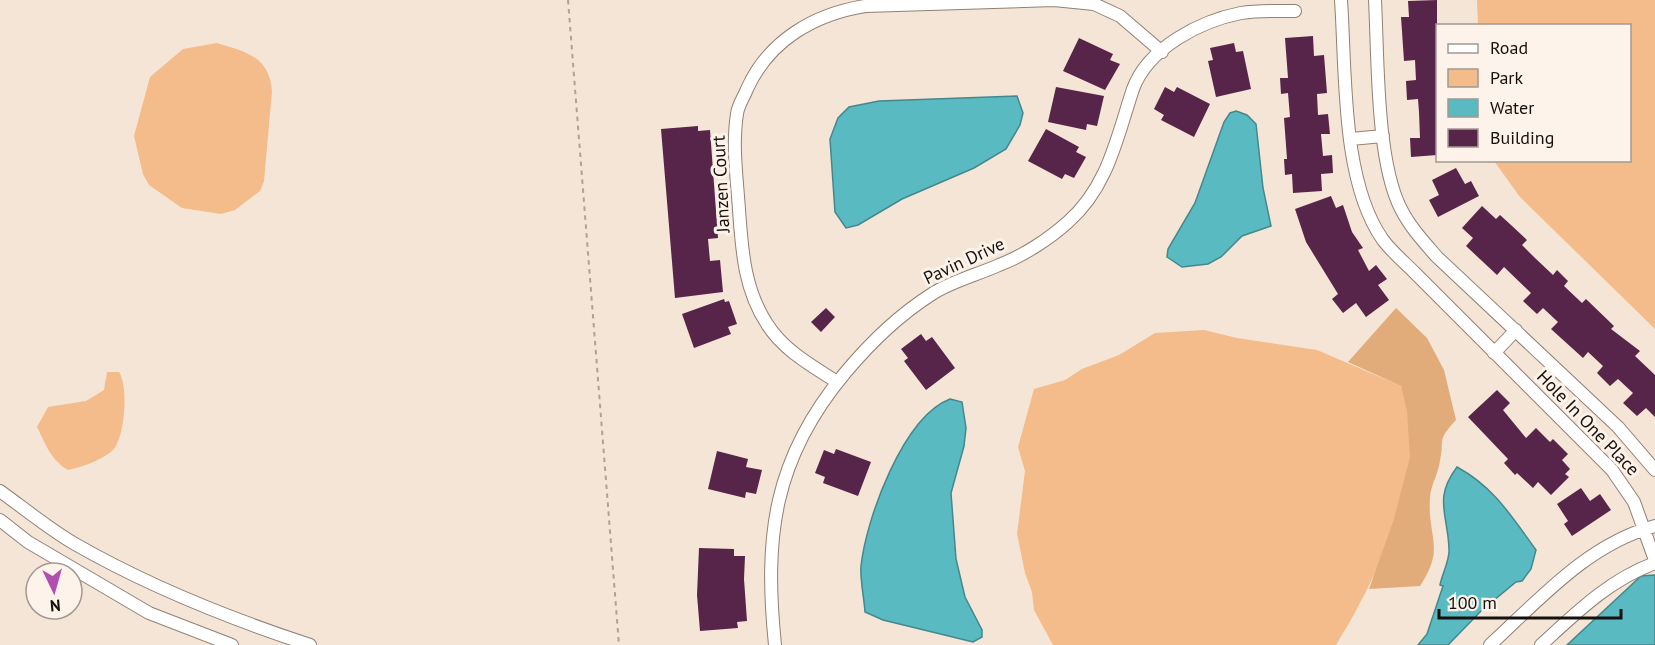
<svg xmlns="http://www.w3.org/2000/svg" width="1655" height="645" font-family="'PT Sans',sans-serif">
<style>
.green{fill:#f3bc8a}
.forest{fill:#e2ac7a}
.water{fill:#59bac2;stroke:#45878c;stroke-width:1.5}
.building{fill:#57244a}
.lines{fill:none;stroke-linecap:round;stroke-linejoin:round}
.street-casing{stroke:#908174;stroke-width:14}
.path{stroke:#aea195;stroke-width:2;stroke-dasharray:4.5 4.5;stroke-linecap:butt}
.street{stroke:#fff;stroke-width:12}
.labels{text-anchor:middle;stroke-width:6;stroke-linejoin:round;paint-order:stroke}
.street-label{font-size:18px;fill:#17110d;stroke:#fdf3ea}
</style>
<rect width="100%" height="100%" fill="#f5e5d6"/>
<path class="green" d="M1477,0H1655V329L1520,197L1494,161L1630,160V26L1478,25Z
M217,43C246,52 269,56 272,91L264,181L260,191L235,210L221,214L182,208L149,185L143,174L134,136L150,77L183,49Z
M1204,330L1237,338L1317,350L1401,386C1407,408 1413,436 1410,459C1401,522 1370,591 1336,645H1053L1034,610L1032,592L1025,573L1017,534L1025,471L1018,447L1034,389L1065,380L1082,369L1119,355L1155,333Z
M107,372H119C129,387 125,441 111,452C97,462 84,466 68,470C51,460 46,445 37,427L48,407L86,401L104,390Z"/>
<path class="forest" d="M1396,308L1427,338L1444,370L1456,420C1436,442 1445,437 1440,461C1438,474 1431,485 1430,497C1427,538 1446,547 1420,586L1369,589L1394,519L1410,457L1407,412L1401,386L1348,362Z"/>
<path class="water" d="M1017,96L1023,113L1020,125L1006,149L974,168L902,199L858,225L846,228L835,212L830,139L838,118L849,107L879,101Z
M1236,111L1247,115L1256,124L1263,188L1271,226L1242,236L1221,257L1208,264L1182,267L1167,257L1168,249L1195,203L1224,122L1230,113Z
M950,399L962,402L966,428L964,446L951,493L956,559L965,597L982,630V637L973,642L883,620L865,612C864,597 860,580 861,566C866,519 903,417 950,399Z
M1457,467C1494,487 1512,517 1536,550L1531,569L1522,581L1516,582L1481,611L1448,645H1418L1427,634L1443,586L1440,585C1442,574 1450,560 1449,549C1448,514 1433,499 1457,467Z
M1655,575V645H1567L1641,576Z"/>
<path class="building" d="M1437,0V155L1411,157L1410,138H1420L1419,112L1418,99L1407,100L1406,81L1416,80L1415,60L1404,61L1401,17H1409L1408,1Z
M1313,36L1314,56L1324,55L1327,93L1317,94L1318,115L1328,114L1330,134H1321L1323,156L1332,155L1333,173L1321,174L1322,191L1293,193L1292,174L1285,175L1284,159H1287L1284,118L1290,117L1288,93L1281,94L1280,78H1288L1285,38Z
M1079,38L1113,54L1110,60L1120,64L1105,90L1063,71Z
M1234,43L1236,52L1243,51L1251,89L1216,97L1208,61L1213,60L1210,48Z
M1056,87L1104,96L1097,126L1087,124L1086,130L1048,122Z
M1165,87L1174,92L1177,87L1210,104L1194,137L1161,120L1164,115L1154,109Z
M698,126V131L710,130L718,238L708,239L710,261L720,260L723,292L675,298L661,129Z
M1046,129L1079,147L1076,152L1086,157L1074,178L1065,174L1062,179L1028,161Z
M1456,168L1465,184L1471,181L1479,196L1438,217L1429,200L1439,195L1432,180Z
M1331,196L1336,208L1343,205L1352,232L1363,248L1358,250L1369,271L1376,265L1387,279L1378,285L1389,300L1366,317L1356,303L1343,313L1332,299L1338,294L1306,242L1295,209Z
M1482,206L1496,219L1500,215L1511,225L1527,240L1522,245L1535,258L1553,275L1557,270L1568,281L1564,286L1582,303L1586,299L1614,326L1611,329L1640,351L1635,356L1655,375V417L1646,408L1637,416L1623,403L1633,393L1618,379L1610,386L1597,373L1603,366L1588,352L1583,358L1551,329L1558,322L1543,308L1537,314L1523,301L1531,293L1504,267L1497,275L1466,246L1473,238L1462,228Z
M724,299L725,302L729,301L737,324L728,327L731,334L694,348L682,314Z
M826,308L835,317L821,332L811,322Z
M921,334L926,341L932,337L955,368L926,390L904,361L908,358L901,349Z
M1497,390L1510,403L1503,410L1526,438L1536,428L1550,442L1553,439L1568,454L1562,460L1570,469L1565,474L1569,477L1551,495L1538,482L1533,488L1517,473L1515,475L1504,463L1508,459L1468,417Z
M836,449L871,462L858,496L823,483L825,477L815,473L824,450L834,454Z
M717,451L748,459L746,467L762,470L756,494L746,492L745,498L708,489Z
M1581,488L1590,501L1600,494L1611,510L1572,536L1564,524L1568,521L1557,504Z
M699,548L734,549V556H745L744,579L747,621L737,622L738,628L700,631L697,595Z"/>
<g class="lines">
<defs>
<path id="street" d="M1341,0C1346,71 1341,181 1383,240C1392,252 1404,262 1415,273L1612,470L1634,502L1655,560
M1375,0C1378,56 1376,161 1401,209C1410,227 1424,242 1437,257L1618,427L1655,470
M1351,139L1383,136
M1494,353L1516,330
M837,382C812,366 783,350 767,324C744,289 742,250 739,210C737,178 732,146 737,114C738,105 744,97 747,89C769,40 815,14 865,6L1054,0L1094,4L1120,16L1162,52
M0,491C25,509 49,529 75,544C150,587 228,618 310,645
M0,520L28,542L149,613L232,645
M775,645C764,537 773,459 845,373C870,343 899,315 932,294C952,281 977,275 999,265C1023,256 1049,239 1068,222C1108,187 1117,137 1133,89C1148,48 1200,21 1241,13C1258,10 1277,11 1295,11
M1490,645C1540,599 1588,544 1655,526
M1541,645C1577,612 1609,580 1655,563"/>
</defs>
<use href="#street" class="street-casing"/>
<path class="path" d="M568,0L619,645"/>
<use href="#street" class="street"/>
</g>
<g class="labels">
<g class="street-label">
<text transform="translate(721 184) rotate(-93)" y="6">Janzen Court</text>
<text transform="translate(964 261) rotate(-25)" y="6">Pavin Drive</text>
<text transform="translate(1588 423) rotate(46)" y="6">Hole In One Place</text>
</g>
</g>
<rect x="1436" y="24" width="195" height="138" fill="#fdf3ea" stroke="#a19992" stroke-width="1.5"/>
<rect x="1448" y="44" width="30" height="9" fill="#ffffff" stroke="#a19992" stroke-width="1.5"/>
<text x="1490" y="54" font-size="18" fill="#17110d">Road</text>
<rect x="1448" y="69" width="30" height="18" fill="#f3bc8a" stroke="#a19992" stroke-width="1.5"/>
<text x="1490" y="84" font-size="18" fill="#17110d">Park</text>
<rect x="1448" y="99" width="30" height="18" fill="#59bac2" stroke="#a19992" stroke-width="1.5"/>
<text x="1490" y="114" font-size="18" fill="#17110d">Water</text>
<rect x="1448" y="129" width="30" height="18" fill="#57244a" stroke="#a19992" stroke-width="1.5"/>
<text x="1490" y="144" font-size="18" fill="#17110d">Building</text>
<g transform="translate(54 591) rotate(175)"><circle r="28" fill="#fdf3ea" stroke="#a19992" stroke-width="1.5"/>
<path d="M0-4.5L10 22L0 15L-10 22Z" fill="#b24db2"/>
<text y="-9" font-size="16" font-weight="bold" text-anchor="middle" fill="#17110d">N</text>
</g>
<path d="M1439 609v9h182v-9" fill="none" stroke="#17110d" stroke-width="3"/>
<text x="1448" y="609" font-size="18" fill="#17110d" stroke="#fdf3ea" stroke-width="4.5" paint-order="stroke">100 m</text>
</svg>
